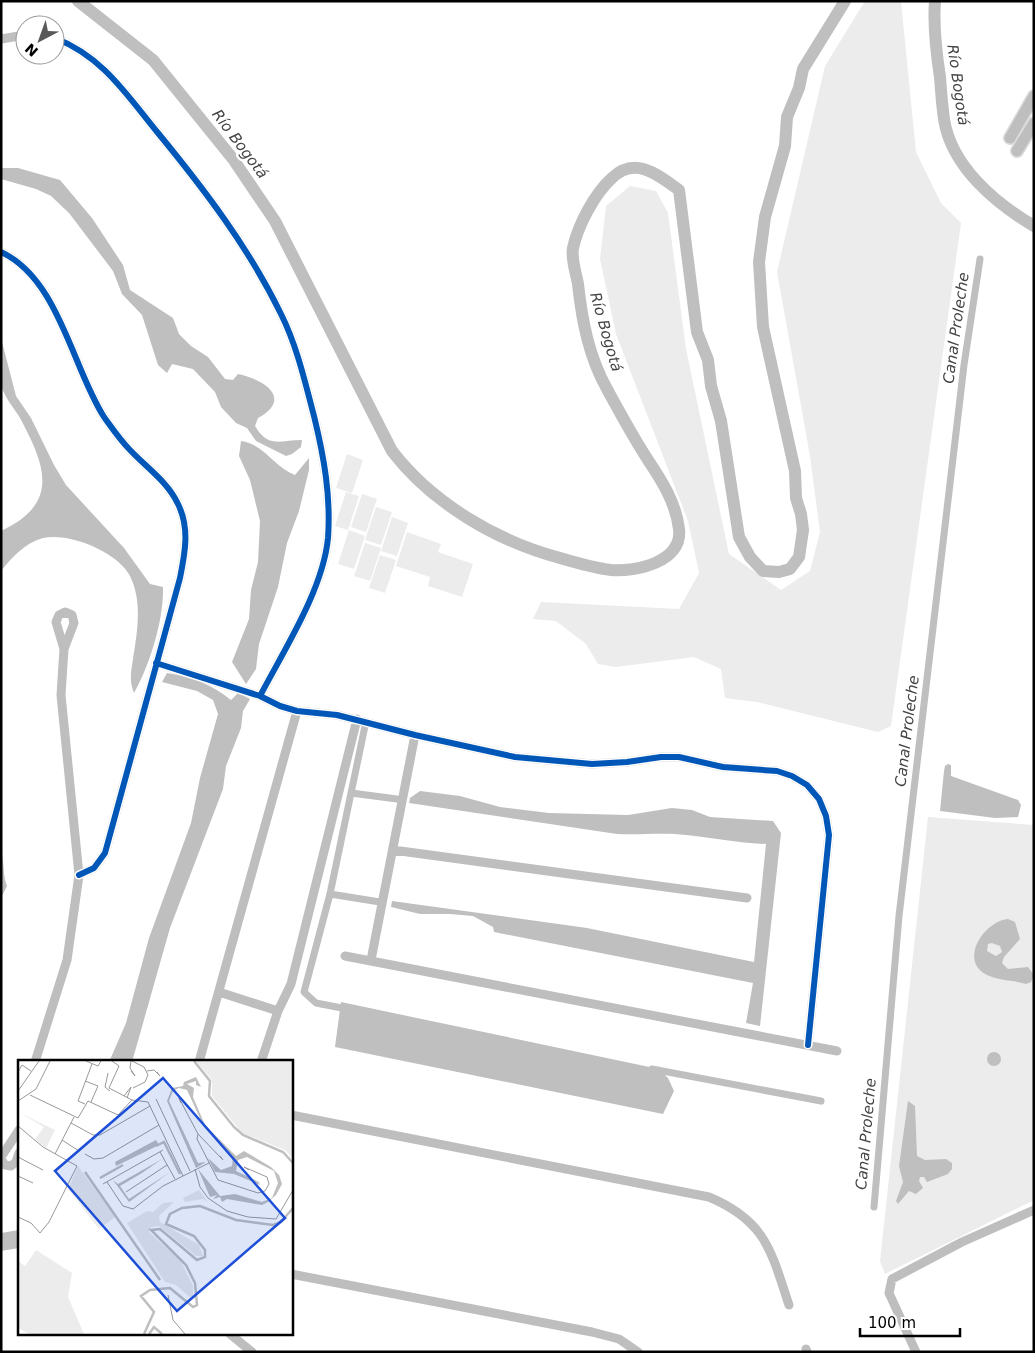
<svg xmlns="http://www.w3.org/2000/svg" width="1035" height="1353" font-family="'DejaVu Sans',sans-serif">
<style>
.green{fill:#ececec}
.water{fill:#bfbfbf;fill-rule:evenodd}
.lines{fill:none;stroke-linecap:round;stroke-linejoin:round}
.canal{stroke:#bfbfbf;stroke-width:7}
.river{stroke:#bfbfbf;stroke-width:12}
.major-casing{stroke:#dbdbdb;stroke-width:14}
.minor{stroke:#bebebe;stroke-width:9}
.major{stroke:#bebebe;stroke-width:11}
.cycleway-casing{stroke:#fff;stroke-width:9}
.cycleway{stroke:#0057b8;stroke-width:6}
.labels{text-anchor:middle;stroke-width:5;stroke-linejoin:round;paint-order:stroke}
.water-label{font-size:15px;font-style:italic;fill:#444;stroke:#fff}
.inset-river{fill:none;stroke:#bfbfbf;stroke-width:2.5}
.inset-road{fill:none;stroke:#999;stroke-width:1}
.view{fill:#1d4ed8;fill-opacity:0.15;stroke:#1d4ed8;stroke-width:2.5}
.inset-edge{fill:none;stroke:#000;stroke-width:2.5}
</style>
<rect width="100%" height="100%" fill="#fff"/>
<path class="green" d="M865,1H901L916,152L941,203L961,223L891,726L878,732L757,702L725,698L721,669L694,657L616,667L598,664L586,644L556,621L533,619L541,602L679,609L699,573L688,521L616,334L600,259L606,206L630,186L656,191L668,213L686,349L729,554L781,590L810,571L820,532L810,456L777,272L825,66Z
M347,454L363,460L352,493L336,488Z
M346,492L359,496L348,530L335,526Z
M362,494L377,499L366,532L351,527Z
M376,507L392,512L381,545L365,540Z
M392,517L408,523L397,556L381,551Z
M349,530L365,536L354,569L338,564Z
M407,532L441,544L438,552L473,564L462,597L428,586L430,577L396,566Z
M365,543L381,548L370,581L354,576Z
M380,555L396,560L385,593L369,588Z
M928,817L1034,825V1200L885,1274L880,1261Z"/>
<path class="water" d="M1,168H18L60,180L92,218L123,265L130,290L173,318L179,334L191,346L208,357L225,379L233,380L238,374C263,379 294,398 258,418L255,426C269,449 280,440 302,440L301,447L292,454L286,456L256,441L247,428L236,423L221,407L215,392L193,369L172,364L167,373L158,365L142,315L122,294L113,271L69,213L51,196L36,189L1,179Z
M1,338L16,396L31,418L54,465L66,485L124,548L150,584L163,587C164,619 150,665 134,693C129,681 131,672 133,659C137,632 143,603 130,576C118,552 69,532 43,538C25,543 12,557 1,571V531C61,503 45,465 20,418C14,408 6,399 2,388C0,374 1,353 1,338Z
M241,441C264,444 274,467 295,475L309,458V470L299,511L287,543L278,587L259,644L256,669L246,684L232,662L249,619L251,590L258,562L260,521L250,480L239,456Z
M167,673C191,676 213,685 231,700L238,693L250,699L243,711L241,728L226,766L223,789L170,928L132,1062H109L126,1023L149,938L191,823L200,778L218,714L213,700L197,691L162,682Z
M948,764L951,765V776L1018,800L1021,805L1018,817L995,818L940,811L944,771L945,766Z
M420,791L460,796L500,807L549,813L628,815L672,808L692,810L710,817L773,821L781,833L760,1026L746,1023L753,983L494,932L493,927L473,916L450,914H420L391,907L392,901L587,928L754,962L766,844C735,843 705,836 675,834C655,833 637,835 617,834L409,803L410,798Z
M1,851C5,863 2,873 7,886L1,898Z
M1008,919L1015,922L1020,939L1004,957L1002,963L1008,969L1028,967L1034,975L1031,982L1026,984C1014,980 999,981 987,975C958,961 984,921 1008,919ZM992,943L1000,946L1002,952L996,956L987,951L988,944Z
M341,1002L659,1069L668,1078L674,1091L663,1114L335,1047Z
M987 1059a7 7 0 1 1 14 0a7 7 0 1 1-14 0Z
M908,1101L915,1106L917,1156L925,1160L946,1159L952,1163V1169L948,1174L927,1182L924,1177H920L919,1181L923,1188L916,1194L909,1191L898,1204L896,1201L903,1182L899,1166Z
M19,1230V1248L1,1251V1233Z"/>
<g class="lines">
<path class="canal" d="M351,793L397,799
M330,894L380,902
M347,1009L316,1003L304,992L330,894L365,726
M652,1069L821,1101
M874,1207L899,916L964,365L980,259"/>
<path class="river" d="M78,1L153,60L233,159L275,221L392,451C432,503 496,541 560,558C577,563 594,568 611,570C636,572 683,562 679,529C676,503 662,481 648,460C633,437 620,413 607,389C589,357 582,321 578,284C576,273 571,259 573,248C578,225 595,193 612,178C635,156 657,174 679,190L697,332L708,360L711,386L721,421L739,537L750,557L763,571L779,572L790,569L799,557L803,530L801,514L796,498L795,471L763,327L759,262L765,217L785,146L787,117L799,88L803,69L845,1
M935,1C933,27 936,51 940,77C941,91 942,105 944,119C951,166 995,203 1034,226"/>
<defs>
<path id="major" d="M1010,138L1034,96
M1017,151L1034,123"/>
</defs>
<use href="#major" class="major-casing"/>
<path class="minor" d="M55,38C103,57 126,94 158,133C204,189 249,248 281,314C297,346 305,382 314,416C324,457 331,496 328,538C323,590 284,650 260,696
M1,39L25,35
M1,252C59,279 72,367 104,417C112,428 120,440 130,450C146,467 168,482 178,504C190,528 185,553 180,578L105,853L94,868L79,875
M156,663L260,696L280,706L297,711L337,715L415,735L515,757L592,764L627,762L661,757H679L723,767L777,771L792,776L807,785L819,799L826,816L829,835L808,1045
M393,850L747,898
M345,956L837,1051
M371,960L415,735
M219,992L278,1011
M35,1062L67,960L79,875L61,695L64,649L74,623L72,615L65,612L59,615L56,622L64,649
M199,1062L297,711
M261,1062L278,1011L291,984L357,719
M291,1115L709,1197C766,1221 771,1251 789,1305
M1,1157L19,1130
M1,1159L5,1165L11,1166L16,1162L19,1153
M291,1274L592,1332L619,1339L638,1352
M230,1334L252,1352
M806,1349L807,1352
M916,1352L889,1293L892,1279L962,1242L1034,1210"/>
<use href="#major" class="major"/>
<defs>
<path id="cycleway" d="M55,38C103,57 126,94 158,133C204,189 249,248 281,314C297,346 305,382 314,416C324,457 331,496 328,538C323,590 284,650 260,696
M1,252C59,279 72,367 104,417C112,428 120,440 130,450C146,467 168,482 178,504C190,528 185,553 180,578L105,853L94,868L79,875
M156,663L260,696L280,706L297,711L337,715L415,735L515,757L592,764L627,762L661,757H679L723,767L777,771L792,776L807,785L819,799L826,816L829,835L808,1045"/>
</defs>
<use href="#cycleway" class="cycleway-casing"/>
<use href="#cycleway" class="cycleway"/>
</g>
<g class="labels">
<g class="water-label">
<text transform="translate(958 85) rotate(82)" y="5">Río Bogotá</text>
<text transform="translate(240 144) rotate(53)" y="5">Río Bogotá</text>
<text transform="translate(956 328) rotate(-82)" y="5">Canal Proleche</text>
<text transform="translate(606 332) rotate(74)" y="5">Río Bogotá</text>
<text transform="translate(907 731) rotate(-83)" y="5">Canal Proleche</text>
<text transform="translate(866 1134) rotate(-85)" y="5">Canal Proleche</text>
</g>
</g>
<g transform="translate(18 1060)">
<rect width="275" height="275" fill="#fff"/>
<path d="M178,1H275V99L267,90L224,73L194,36V20ZM0,52L37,70L28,88L17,79L26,67ZM60,106L97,157L81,169L50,129ZM181,130L190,142L185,139L167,142L165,138ZM156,142L141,156L142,162L181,185L185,196H178L141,166L133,167L131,172L162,200L175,226V240L158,225L147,222L109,163L129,151L135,152L145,143ZM18,190L54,213L50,237L66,274H11L0,268V201L7,206Z" fill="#ececec"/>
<path d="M178,17L183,27L178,25V21L169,24L176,28L175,37L187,65L218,96L226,91L253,107L261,115L264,124L258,135L250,142L244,145L209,139L204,142L202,137L195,139L199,135L192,137L180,109L202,136L217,134L244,142L254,138L260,123L256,111L229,97L220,100L218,111L241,122L242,125L216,114L197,112L190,98L203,110L214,106L215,97L186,67L169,30L161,28L155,31L151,41L180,103L188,102L178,108L149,41L154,28L165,26L166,22ZM138,80L141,85L98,106L97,102ZM144,99L124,113L102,126L111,139L152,112L111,142L95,120L100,124Z" fill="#bfbfbf"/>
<path class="inset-river" d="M176,1L192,21L191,36L216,67L225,75L265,92L275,103M138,86L146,82L162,114M67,112L142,220M82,118L105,105M126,274L136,252L123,236L132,230L152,228L175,247L179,245L177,223L168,205L133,170L142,169L179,200L187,197V190L176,176L148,164L152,154L164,148L182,146L218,160L255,165L263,162L275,148M131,274L136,267L144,274"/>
<path class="inset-road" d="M68,1L80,6L83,1M94,1L101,6L91,28L114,40L130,42L165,116M113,1L112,8L117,16L113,11M114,1L126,7L130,15L127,22L115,28M129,11L136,10L142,16L139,12M0,12L4,5L13,11M90,13L87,27L92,31M67,21L80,26L73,42M0,31L21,1M12,35L60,58L70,41L100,55L114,40M106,36L113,27L109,38M138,39L172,111M0,41L18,29L32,1M163,43L161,38L180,74L205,100L202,96M67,44L60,41L74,4M53,63L75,75H82L132,46M0,66L25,87L59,106L31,162L22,173L13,163L0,157M180,74L179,79L200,120L240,133L247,131L251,124L249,117L226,107L231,110M44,80L61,91M142,92L157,119M37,94L56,57M67,94L76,99L85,98L141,65M0,97L25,110M177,109L182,127L190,138L209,151L230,157L258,159L275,130M0,116L15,123M89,122L105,146L115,149L145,126L191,103M85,124L145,90M108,132L149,105M150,235L155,260L167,274"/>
<path class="view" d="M145,18L267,158L159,251L37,111Z"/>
<rect width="275" height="275" class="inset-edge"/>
</g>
<rect width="1035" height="1353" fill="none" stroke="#000000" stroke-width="5"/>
<g transform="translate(40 40) rotate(221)"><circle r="24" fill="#ffffff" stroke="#999999"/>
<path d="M0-4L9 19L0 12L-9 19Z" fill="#595959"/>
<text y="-8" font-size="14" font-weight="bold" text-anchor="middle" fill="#000000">N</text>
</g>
<path d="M860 1328v8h100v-8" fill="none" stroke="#000000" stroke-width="2.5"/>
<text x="868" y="1328" font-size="15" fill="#000000" stroke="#ffffff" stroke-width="4" paint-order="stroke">100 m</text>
</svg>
